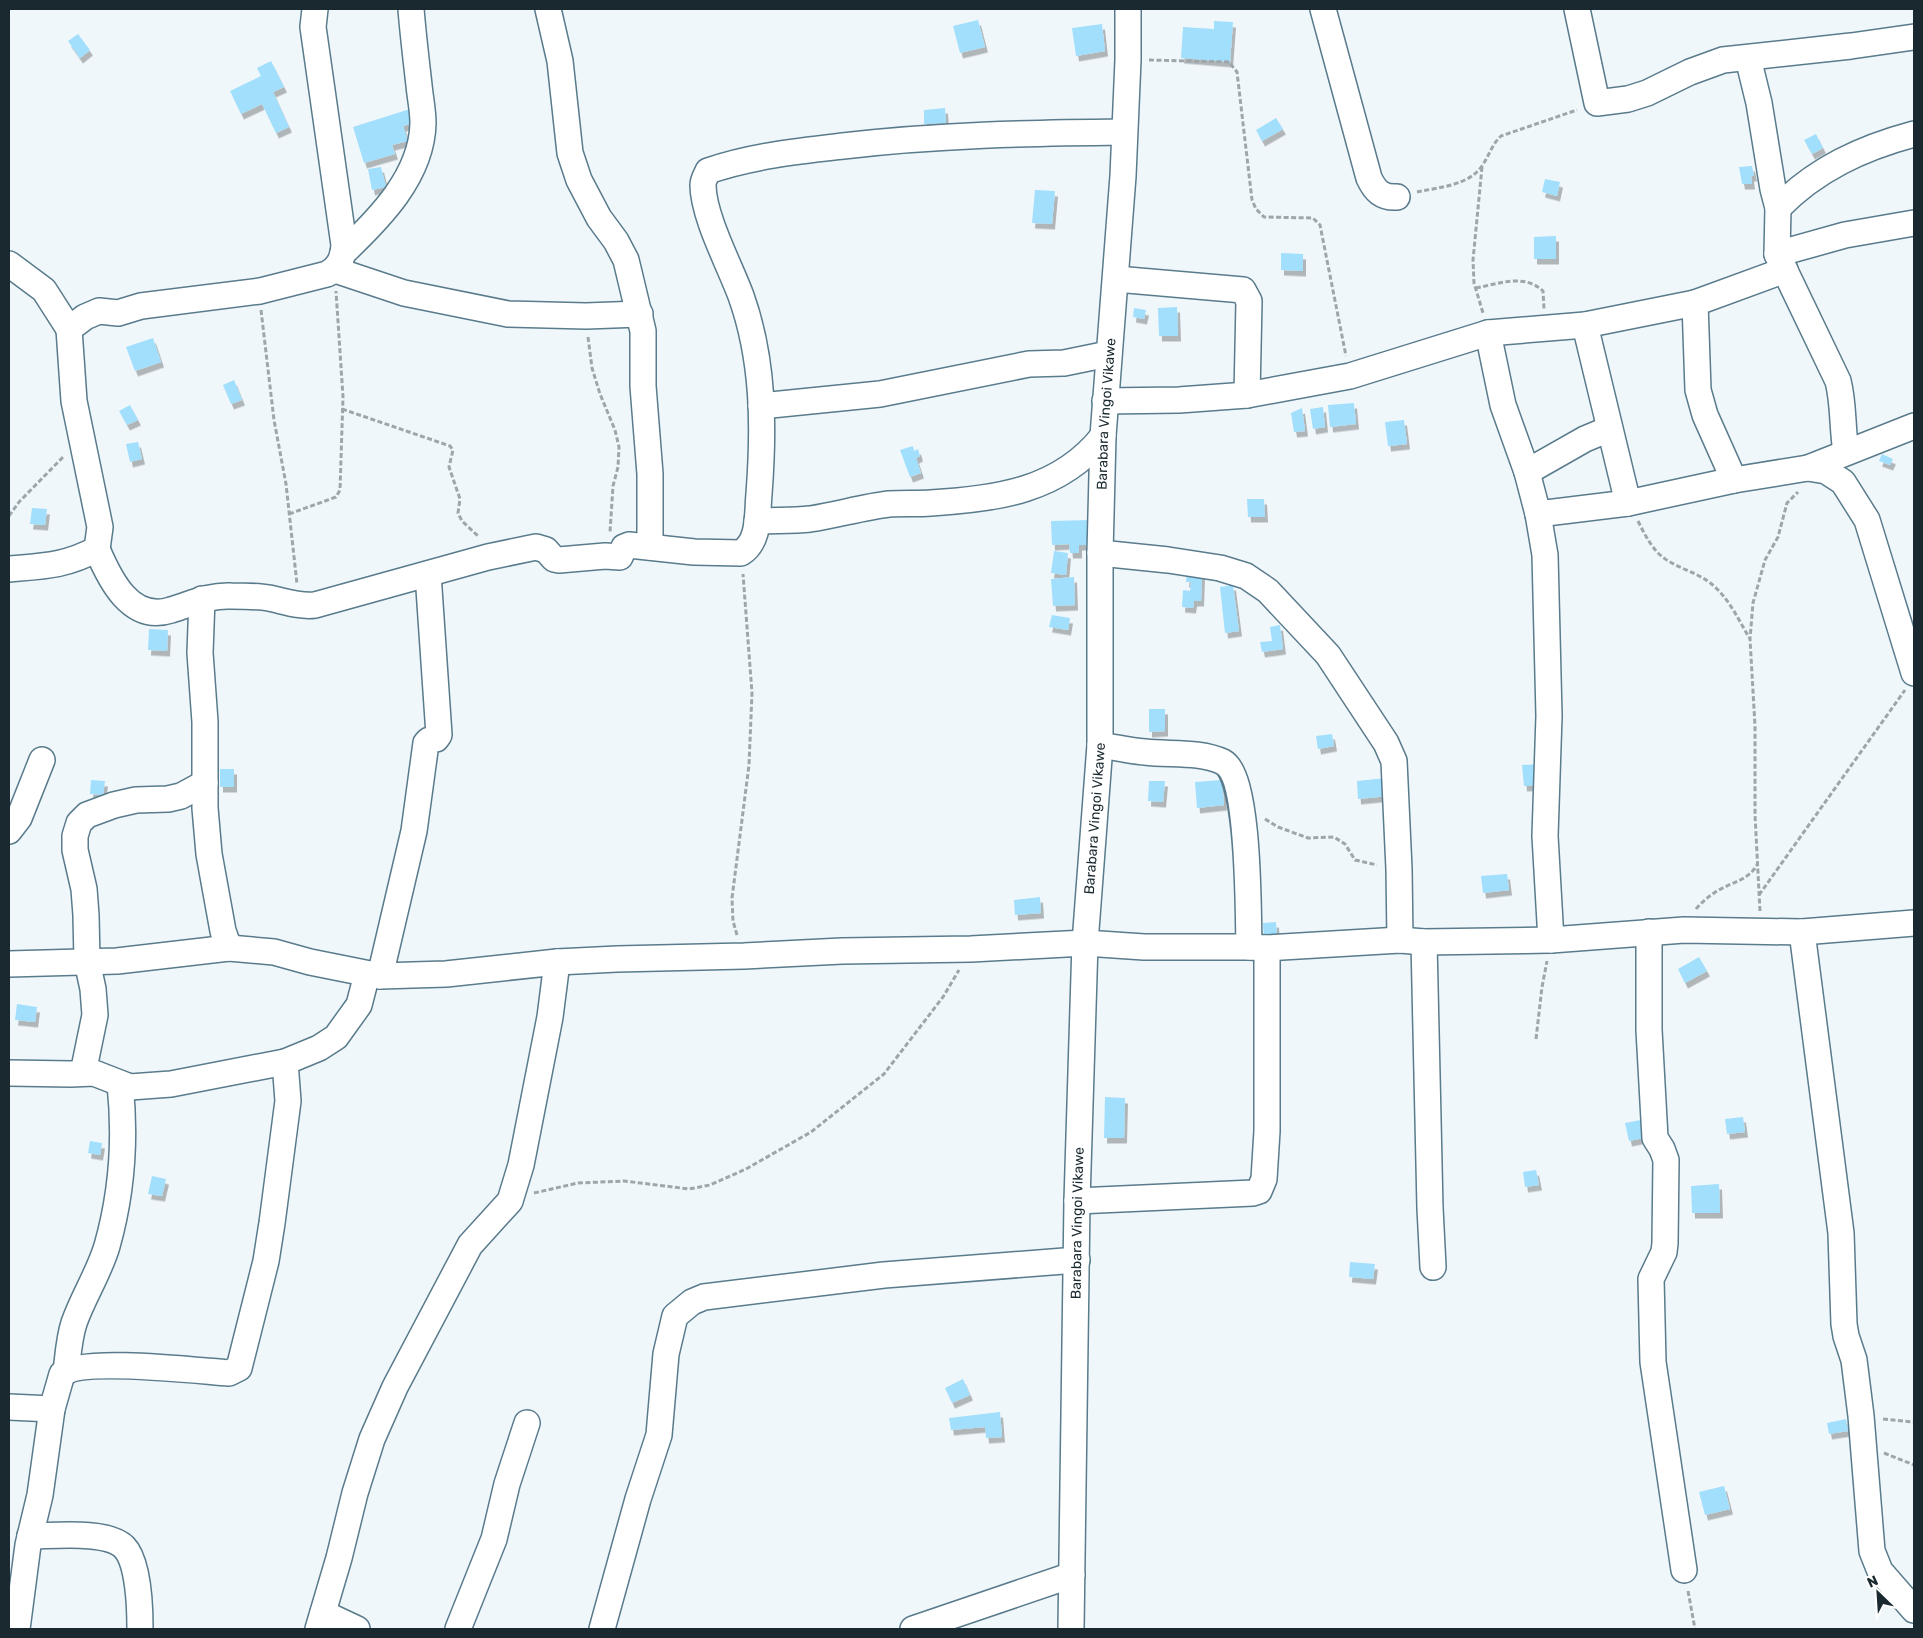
<svg xmlns="http://www.w3.org/2000/svg" width="1923" height="1638" font-family="Rubik,sans-serif">
<style>
.building{fill:#a1dffd;filter:url(#shadow)}
.lines{fill:none;stroke-linecap:round;stroke-linejoin:round}
.minor-casing{stroke:#597b8c;stroke-width:28}
.path{stroke:#9ca6ab;stroke-width:3;stroke-dasharray:5 2.5;stroke-linecap:butt}
.minor{stroke:#fff;stroke-width:25}
.labels{text-anchor:middle;stroke-width:5;stroke-linejoin:round;paint-order:stroke}
.street-label{font-size:14px;fill:#1a292f;stroke:#fff}
</style>
<defs>
<filter id="shadow"><feDropShadow dx="3" dy="5.5" stdDeviation="0" flood-color="#0004"/></filter>
</defs>
<rect width="100%" height="100%" fill="#f0f7fb"/>
<path class="building" d="M978,20L985,47L960,53L953,26Z
M1214,21L1233,22L1230,62L1181,58L1183,27L1214,29Z
M1102,24L1105,51L1076,56L1072,28Z
M78,34L90,50L80,58L68,41Z
M271,61L284,87L273,92L289,127L276,133L262,104L241,114L230,91L261,76L257,68Z
M945,108L946,123L924,124V110Z
M410,109L414,123L403,126L408,141L392,145L395,154L364,163L353,127Z
M1276,118L1283,129L1262,141L1256,130Z
M1816,134L1823,148L1812,154L1804,140Z
M1752,166L1754,176H1751L1752,184H1742L1739,167Z
M381,167L386,187L372,190L368,169Z
M1545,179L1560,182L1557,196L1542,192Z
M1035,190L1055,191L1052,224L1032,223Z
M1556,236V259H1534V237Z
M1281,253L1303,254V271L1281,270Z
M1177,307L1178,336H1159L1158,308Z
M1134,308L1146,310L1144,319L1133,317Z
M153,338L161,362L135,371L126,347Z
M234,380L242,400L231,404L223,385Z
M1354,403L1356,424L1330,427L1328,405Z
M130,405L138,420L127,425L119,411Z
M1323,407L1325,427L1313,429L1310,409Z
M1302,408L1305,431L1294,432L1291,413Z
M1404,420L1407,444L1388,446L1385,422Z
M138,442L142,459L130,462L126,444Z
M913,446L914,451L918,449L920,456L916,458L921,473L910,477L900,450Z
M1882,454L1893,459L1890,465L1879,461Z
M1247,499H1264L1265,517H1248Z
M32,508L47,509L45,525L30,524Z
M1091,520L1092,545H1079V553H1070L1069,544L1052,545L1051,521Z
M1054,551L1068,553L1066,575L1051,573Z
M1187,572L1202,573L1201,601H1194L1193,608L1182,607L1183,590L1190,591L1191,582H1186Z
M1074,577L1075,605L1053,606L1051,579Z
M1233,585L1239,631L1225,633L1220,587Z
M1052,615L1070,618L1068,630L1049,627Z
M1280,625L1283,649L1262,652L1260,642L1272,641L1270,627Z
M149,629L168,630L167,651L148,650Z
M1149,709H1165V731L1149,732Z
M1332,734L1334,746L1318,749L1316,736Z
M1542,764L1544,785L1524,786L1522,765Z
M220,769H234V787H220Z
M1386,778L1388,796L1358,799L1357,781Z
M91,780L105,781L103,795L90,794Z
M1222,780L1224,805L1197,808L1195,782Z
M1149,781H1165L1163,802L1148,801Z
M1507,874L1509,890L1483,893L1481,876Z
M1040,897L1041,913L1015,915L1014,900Z
M1276,922L1277,937L1264,939L1263,923Z
M1699,957L1707,971L1685,983L1678,969Z
M17,1004L37,1007L35,1022L15,1020Z
M1105,1097L1125,1098L1124,1138H1104Z
M1743,1117L1745,1132L1727,1134L1725,1119Z
M1651,1118L1654,1136L1629,1141L1625,1123Z
M90,1141L102,1143L100,1155L88,1153Z
M1536,1170L1539,1185L1525,1187L1523,1172Z
M152,1176L166,1179L162,1196L148,1194Z
M1719,1184L1720,1213H1692L1691,1186Z
M1350,1262L1375,1264L1373,1279L1349,1277Z
M963,1379L970,1395L952,1403L945,1388Z
M1000,1412L1002,1437L986,1438L985,1427L951,1430L949,1418Z
M1846,1419L1848,1431L1829,1434L1827,1423Z
M1724,1486L1730,1509L1705,1515L1699,1492Z"/>
<g class="lines">
<defs>
<g id="minor">
<path d="M548,9L560,61L570,153L579,180L599,218L616,241L626,260L643,331V386L650,474V547"/>
<path d="M1323,9L1369,178C1375,191 1382,198 1397,197"/>
<path d="M1577,9L1597,103L1628,99L1647,93L1690,72L1723,60L1851,46L1914,37"/>
<path d="M1748,58L1759,103L1773,189L1778,208L1777,254L1838,381C1844,404 1842,428 1846,452"/>
<path d="M1778,208C1816,169 1862,148 1914,134"/>
<path d="M343,253C379,219 422,176 423,123C423,110 420,97 419,85C416,59 413,34 411,9"/>
<path d="M1777,254L1845,235L1914,223"/>
<path d="M9,264L44,290L69,329"/>
<path d="M335,270L404,293L508,314L586,316L640,314"/>
<path d="M1116,279L1243,290L1249,301L1247,395"/>
<path d="M1695,303L1698,390L1705,415L1734,480"/>
<path d="M1585,325L1628,503"/>
<path d="M1488,333L1503,405L1527,472L1538,514L1545,555L1549,716L1545,836L1551,940"/>
<path d="M1105,401L1179,400L1247,395L1350,376L1488,333L1585,325L1695,303L1785,270"/>
<path d="M761,406L880,394L1029,364L1064,363L1108,354"/>
<path d="M1808,468L1826,471L1843,482L1867,520L1914,673"/>
<path d="M1527,472L1585,439L1609,429"/>
<path d="M1538,514L1628,503L1734,480L1808,468L1914,426"/>
<path d="M757,521C774,520 793,521 810,519C837,515 863,507 889,504C903,503 917,504 931,503C996,499 1060,491 1103,436"/>
<path d="M97,549C110,580 131,623 171,610C191,604 209,595 231,596C243,596 257,596 269,598C284,601 299,607 315,605L488,557L536,547L546,550L554,559L559,560L605,556L620,557L624,547L629,545L694,552L741,553C760,541 757,515 759,494C764,428 764,360 741,296C730,266 703,216 703,185C703,180 706,176 708,171C751,156 799,151 843,146C937,135 1030,133 1124,132"/>
<path d="M1100,553L1168,560L1220,568L1246,576L1268,591L1328,655L1386,743L1394,761L1399,869L1400,940"/>
<path d="M9,569C44,566 65,566 97,549L100,527L74,401L69,329L85,317L99,311L118,313L141,306L260,291L327,274C339,268 343,258 344,245L313,27L315,9"/>
<path d="M202,599L200,653L205,722V808L209,854L223,931L229,948"/>
<path d="M1100,745C1114,747 1130,751 1145,752C1170,755 1200,751 1223,762C1250,776 1248,916 1249,947"/>
<path d="M9,831L19,818L42,760"/>
<path d="M1649,932V1030L1655,1138L1662,1149L1666,1160L1665,1243L1664,1252L1651,1279L1653,1362L1684,1570"/>
<path d="M1802,932L1841,1233L1844,1324L1846,1336L1854,1360L1861,1416L1872,1551L1880,1571L1914,1610"/>
<path d="M1424,942L1430,1208L1433,1267"/>
<path d="M9,964L117,961L229,948L274,952L310,962L380,976L446,974L557,962L617,959L744,956L842,951L971,949L1085,943L1144,947H1249L1267,948L1400,940L1424,942L1551,940L1684,930L1802,932L1914,923"/>
<path d="M380,976L414,831L426,743L429,740L436,739L439,735L428,574"/>
<path d="M9,1073L71,1074L94,1073L130,1087L171,1084L285,1062L319,1048L336,1037L359,1005L367,974"/>
<path d="M83,1073L95,1015L93,989L87,961L86,915L84,889L75,850V836L79,823L87,815L114,805L136,800L168,799L181,796L205,783"/>
<path d="M1077,1201L1253,1193L1259,1191L1264,1179L1267,1131V948"/>
<path d="M66,1372C68,1356 69,1338 74,1323C83,1297 99,1273 107,1246C122,1193 126,1140 120,1084"/>
<path d="M9,1407L52,1409"/>
<path d="M30,1536C53,1536 107,1530 124,1547C139,1562 140,1609 140,1629"/>
<path d="M323,1613L357,1629"/>
<path d="M17,1629L28,1545L40,1495L52,1409L62,1374C82,1357 199,1371 229,1373L239,1368L266,1261L272,1223L288,1101L285,1062"/>
<path d="M318,1629L339,1558L355,1493L372,1439L395,1387L470,1245L510,1201L521,1165L550,1017L557,962"/>
<path d="M458,1629L494,1539L507,1484L527,1423"/>
<path d="M602,1629L638,1499L659,1435L666,1354L675,1316L692,1302L704,1297L884,1275L1077,1260"/>
<path d="M913,1629L1072,1575"/>
<path id="s1" d="M1071,1629L1077,1201L1085,943L1100,745V553L1103,436L1123,176L1128,60V9"/>
</g>
</defs>
<use href="#minor" class="minor-casing"/>
<path class="path" d="M1149,60L1229,62L1237,72L1252,200L1256,209L1264,217L1313,218L1320,225L1346,356
M1482,167L1473,260L1474,283L1483,313
M1417,192C1439,187 1468,186 1482,166C1489,156 1492,144 1501,136L1577,110
M1476,288C1498,284 1524,273 1543,291L1544,309
M261,310L274,420L286,484L297,584
M588,337L592,368L600,394L615,430L619,447L618,467L613,486L610,532
M342,409L450,446L453,450L449,467L460,499L458,513L462,521L479,537
M289,514L336,497L340,490L343,397L336,291
M9,516L19,502L64,456
M1638,521C1644,533 1650,545 1659,554C1673,567 1694,571 1709,582C1728,596 1738,619 1750,639
M1265,819L1278,827L1308,838L1334,837L1345,844L1355,860L1377,865
M1759,895L1905,690
M1696,909C1702,902 1709,896 1717,891C1732,882 1750,880 1758,863
M1760,911L1755,815V726L1750,639L1753,603L1765,560L1778,537L1787,503L1798,492
M737,935L733,921L732,898L749,765L752,693L743,574
M1536,1039L1542,987L1547,961
M534,1193L578,1183L624,1181L689,1189L710,1185L746,1169L811,1132L884,1074L943,997L959,970
M1883,1419L1914,1422
M1884,1453L1914,1465
M1688,1591L1695,1629"/>
<use href="#minor" class="minor"/>
</g>
<g class="labels">
<g class="street-label">
<text dy="5" stroke="none"><textPath href="#s1" startOffset="1216">Barabara Vingoi Vikawe</textPath></text>
<text dy="5" stroke="none"><textPath href="#s1" startOffset="811">Barabara Vingoi Vikawe</textPath></text>
<text dy="5" stroke="none"><textPath href="#s1" startOffset="406">Barabara Vingoi Vikawe</textPath></text>
</g>
</g>
<rect width="1923" height="1638" fill="none" stroke="#1a292f" stroke-width="20"/>
<g transform="translate(1878 1593) rotate(335)" stroke="#ffffff" stroke-width="4" paint-order="stroke">
<path d="M0-4L9 19L0 12L-9 19Z" fill="#1a292f"/>
<text y="-8" font-size="14" font-weight="bold" text-anchor="middle" fill="#1a292f">N</text>
</g>
</svg>
